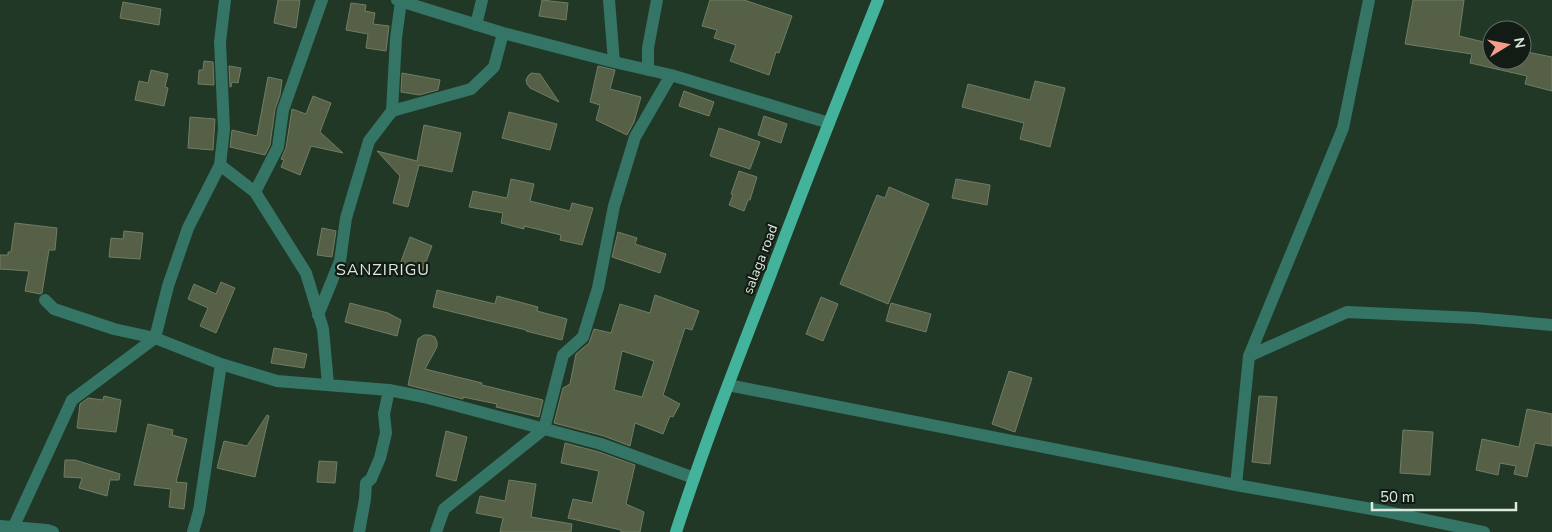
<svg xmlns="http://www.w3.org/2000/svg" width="1552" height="532" font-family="'Nunito Sans',sans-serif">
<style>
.building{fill:#556047;stroke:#717d63;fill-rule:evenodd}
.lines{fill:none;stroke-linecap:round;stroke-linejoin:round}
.street{stroke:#347566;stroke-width:12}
.primary{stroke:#43b39b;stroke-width:12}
.labels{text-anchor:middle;stroke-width:4.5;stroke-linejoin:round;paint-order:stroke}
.street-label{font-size:14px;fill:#dbe9de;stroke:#121c14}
.quarter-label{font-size:16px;letter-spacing:1px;fill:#dbe9de;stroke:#121c14}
</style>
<rect width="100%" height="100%" fill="#213827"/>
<path class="building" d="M278,0H300L296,28L274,23Z
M542,0L568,3L566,20L539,16Z
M710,0H744L792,16L779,53L776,52L769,75L730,61L736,45L714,38L717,30L702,26Z
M1413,0H1464L1459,36L1492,44V60H1522V51L1552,57V91L1525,84L1527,76L1470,63L1472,54L1405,44Z
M123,2L161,9L159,25L120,18Z
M351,3L366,5L365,11L375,13L373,24L389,26L386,51L366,48L368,34L346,30Z
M204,61L213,62L214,85L198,84L199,70H203Z
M229,66L241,68L238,83L232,82L231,87H230Z
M598,66L615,70L610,89L641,97L634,122L627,135L596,120L600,105L590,102Z
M151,70L168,74L165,87L168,88L164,106L135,100L139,81L148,83Z
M402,73L440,80L438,90L419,95L401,92Z
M531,73L540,74L559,102L530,88L527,84L526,80L528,76Z
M268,77L282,80L280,95L275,109L270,145L265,155L230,147L232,130L257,136Z
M1035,81L1065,88L1050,147L1020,139L1024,123L962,107L968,84L1030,100Z
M684,91L714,102L709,116L679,106Z
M313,96L331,103L320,132L343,153L311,146L300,175L281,167L284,160L281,159L286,148L292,109L306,114Z
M509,112L557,124L550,150L502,138Z
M764,116L787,124L781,143L758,135Z
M190,117L215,119L213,150L188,148Z
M424,125L461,133L452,172L419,165L408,207L393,203L400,176L377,151L417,161Z
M719,128L760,142L750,169L710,156Z
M739,171L757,177L750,200H748L744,211L729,205L733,195L731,194Z
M511,179L534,184L530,201L570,211L572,203L593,208L582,245L560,240L561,235L524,226V229L501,223L503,213L469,207L473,191L507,198Z
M956,179L990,185L987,205L952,198Z
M889,187L929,204L888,304L840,284L877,195L885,198Z
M15,223L57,228L55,250H49L42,293L40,294L25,291L29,271L0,269V255H8V252H11Z
M322,228L336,231L332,257L317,255Z
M124,231L143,233L140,259L109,257L111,238L123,239Z
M618,232L637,238L635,244L666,254L660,273L612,257Z
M410,237L432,246L422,272L400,264Z
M221,282L235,288L216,333L200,326L208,308L188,299L194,284L216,294Z
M437,290L495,304L497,296L538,307L537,311L567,319L562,340L526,331V330L433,307Z
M655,295L699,311L692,330L685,328L663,395L680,404L673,417L670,416L663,434L635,423L630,446L604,436L554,423L563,388L570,384L576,354L589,343L594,329L611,333L620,304L650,313ZM622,351L654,361L642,397L614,390Z
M821,297L838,304L823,341L806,334Z
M350,303L388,313L401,320L397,336L345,322Z
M891,303L931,314L926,332L886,321Z
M424,335H430L435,337L437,342V347L425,369L482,383V385L543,400L539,417L496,407L497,404L463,397V399L408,385L418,339Z
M274,348L307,354L304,368L271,363Z
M1009,371L1032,378L1015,432L992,424Z
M104,396L121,400L116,432L77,428L80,404L88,398L103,400Z
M1259,396L1277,397L1270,464L1252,462Z
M1527,409L1552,414V446L1535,443L1527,477L1514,474L1516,466L1500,463L1498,475L1476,470L1482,439L1519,447Z
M267,415L269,416L255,477L217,468L224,441L247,446Z
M148,424L173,430L172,435L187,439L176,482L187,483L184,509L169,507L171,489L134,485Z
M1403,430L1433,432L1430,475L1400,473Z
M446,431L467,437L456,481L436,476Z
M565,443L599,452L635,465L626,504L644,512L640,532H621V530L568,518L573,499L592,503L599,471L561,463Z
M65,460H75L120,474L119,480H110L107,496L79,488L82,478L64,477Z
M319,461L337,462L335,483L317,482Z
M509,480L536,484L531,517L572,524L571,532H500L503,518L476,513L480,496L505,501Z"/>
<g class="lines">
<path class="street" d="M397,0L503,33L614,62L671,75L829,123
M609,0L614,62
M476,25L482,0
M648,70V48L657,0
M392,111L396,38L401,1
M220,165L255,192L306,273L323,329L328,384
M255,192L278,147L283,110L322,0
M45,300L54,309L114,329L155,338L221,364L277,381L389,390L424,397L601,444L694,478
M318,315L340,261L346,218L369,141L392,111L471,89L494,67L503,33
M1249,356L1347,312L1475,318L1552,325
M728,385L1236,485L1383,511L1484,532
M1236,485L1249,356L1343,128L1369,0
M0,526L47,530L53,532
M13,528L72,400L155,338L168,286L188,228L220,165L224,129L220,42L225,0
M193,532L199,511L221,364
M359,532L365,499L366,483L371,479L380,458L386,433L384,414L389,390
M436,532L444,509L544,429L563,355L583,337L598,288L614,206L635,137L671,75"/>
<path class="primary" d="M676,532C704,445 737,361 770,276C805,183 841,92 878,0"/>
</g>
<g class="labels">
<g class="street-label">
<text transform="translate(760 259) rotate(-69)" y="5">salaga road</text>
</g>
<g class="quarter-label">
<text x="383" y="275">SANZIRIGU</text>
</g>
</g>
<g transform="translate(1507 45) rotate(80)"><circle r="24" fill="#121c14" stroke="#626e65"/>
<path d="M0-4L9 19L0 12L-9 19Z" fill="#f49d8d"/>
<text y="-8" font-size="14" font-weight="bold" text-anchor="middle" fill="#dbe9de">N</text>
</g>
<path d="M1372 502v8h144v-8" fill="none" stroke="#dbe9de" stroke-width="2.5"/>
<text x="1380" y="502" font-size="15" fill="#dbe9de" stroke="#121c14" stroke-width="4" paint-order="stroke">50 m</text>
</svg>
